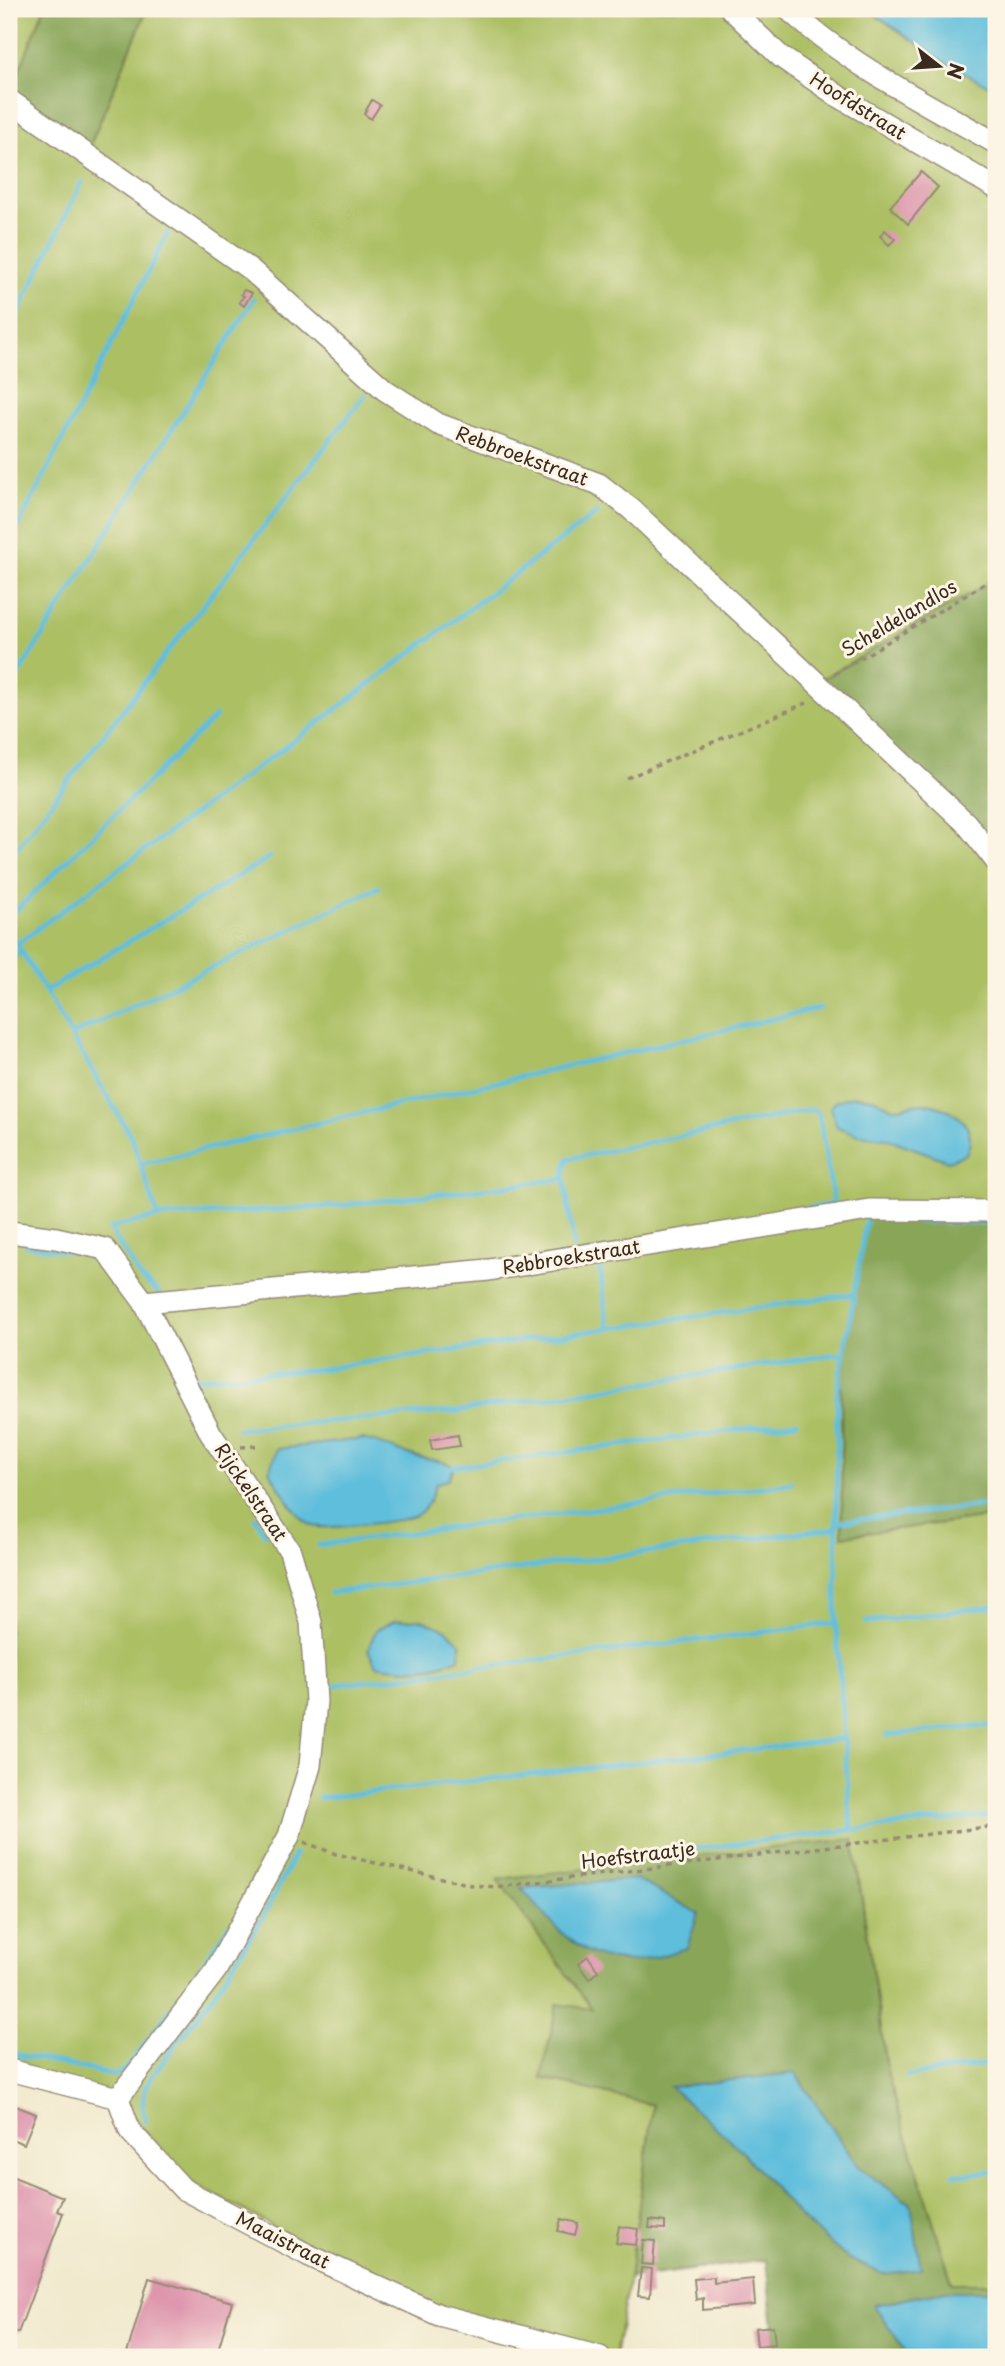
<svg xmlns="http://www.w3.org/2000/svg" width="1005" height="2366" font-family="'Playpen Sans',sans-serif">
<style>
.green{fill:#acbf63;stroke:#747440;stroke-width:2}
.forest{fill:#89a659;stroke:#62683c;stroke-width:2;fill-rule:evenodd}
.water{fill:#5ebedc;stroke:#4c747d;stroke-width:2}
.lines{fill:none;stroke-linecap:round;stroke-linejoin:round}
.stream{stroke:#5ebedc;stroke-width:5}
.building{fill:#de96ad}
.minor-casing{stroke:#968a76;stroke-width:24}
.path{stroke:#968a76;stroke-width:3.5;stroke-dasharray:5 5;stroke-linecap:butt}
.minor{stroke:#fff;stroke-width:21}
.labels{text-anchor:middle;stroke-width:6;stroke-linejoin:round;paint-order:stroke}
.street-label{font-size:19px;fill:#3b2a1e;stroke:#fcf5e5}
</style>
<rect width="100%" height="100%" fill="#fcf5e5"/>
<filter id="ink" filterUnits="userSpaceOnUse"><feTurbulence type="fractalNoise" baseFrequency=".0143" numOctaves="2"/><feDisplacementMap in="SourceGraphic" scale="14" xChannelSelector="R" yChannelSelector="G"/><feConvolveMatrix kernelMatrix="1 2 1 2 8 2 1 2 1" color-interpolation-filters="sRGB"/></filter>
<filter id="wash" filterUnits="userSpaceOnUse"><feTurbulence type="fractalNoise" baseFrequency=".00686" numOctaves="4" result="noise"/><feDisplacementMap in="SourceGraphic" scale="28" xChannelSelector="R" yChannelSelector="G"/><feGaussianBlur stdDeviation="1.57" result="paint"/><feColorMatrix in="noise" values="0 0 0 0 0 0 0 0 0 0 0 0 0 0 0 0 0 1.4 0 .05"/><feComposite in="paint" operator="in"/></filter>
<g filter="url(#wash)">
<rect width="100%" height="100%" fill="#f1eacf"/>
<path class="green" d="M9,9H44L10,94L9,93Z
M147,9H867L953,68L996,89V579L815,683L996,861V1211L842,1536L996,1516V2283H952L888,2076L853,1839L593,2010L653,2104L629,2278L615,2357H600L439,2315L190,2182L167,2159L118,2098L9,2070V104L88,150Z"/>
<path class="forest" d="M44,9H147L88,150L10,94Z
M996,579V861L815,683Z
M869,1210L996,1211V1516L842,1536L841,1380Z
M853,1839L888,2076L952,2283H996V2291H945L874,2305L906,2352L939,2357H776L766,2260L629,2278L653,2105L541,2078L557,2004L592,2009L497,1879ZM795,2073L859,2168L911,2204L847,2258L801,2218L738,2147Z"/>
<path class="water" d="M867,9H996V89L953,68Z
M854,1096C861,1097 869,1097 875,1099C882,1102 889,1108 895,1108C904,1109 913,1102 922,1103C950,1107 981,1123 966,1154L948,1161L886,1138L859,1135L837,1127L830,1108L836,1101Z
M362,1439C383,1443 401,1453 422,1458C433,1461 444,1460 454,1467L448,1480L436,1483C432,1496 429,1507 417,1515C408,1521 324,1530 313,1526C298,1521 278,1484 269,1471L277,1449Z
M419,1619L447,1630L461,1644L459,1658C433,1670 403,1671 376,1665L368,1650L376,1630L394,1621Z
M636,1879L698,1913L687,1948C671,1952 645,1963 629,1962C574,1959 555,1925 521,1888Z
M795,2073L859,2168L911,2204L921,2269L883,2274L847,2258L801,2218L738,2147L670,2087Z
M945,2291H996V2357H939L906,2352L874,2305Z"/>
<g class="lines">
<path class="stream" d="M9,332L82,182
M9,545L168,233
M9,689L254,299
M9,858L365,395
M9,917L216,716
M9,930L132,1138L158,1217
M18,943L322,720L598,512
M9,959L23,952
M46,991L270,857
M72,1035L379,887
M140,1164L820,1008
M912,1221L996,1223
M26,1245L70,1252
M574,1248L564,1173L568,1159L814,1109L819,1115L834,1204L740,1220
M83,1254L106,1265
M599,1261L608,1328
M159,1293L140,1277L110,1228L158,1217L336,1206L564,1179
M195,1378L313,1370L854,1294L866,1220
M238,1429L459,1411L844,1353
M454,1467L797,1422
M255,1518L265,1534
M836,1522L996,1504
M319,1545L792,1483
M330,1593L836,1528
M866,1622L996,1606
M335,1685L836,1623
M887,1735L996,1725
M319,1798L844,1739
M851,1830L996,1815
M588,1862L851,1830L836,1623L837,1393L854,1294
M9,2053L116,2075L127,2068L193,1979L229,1926
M907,2076L996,2063
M146,2121L142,2108L146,2084L214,1994L261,1921L295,1854
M954,2174L996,2172"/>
</g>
<g id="blocks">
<path class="building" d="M372,100L380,105L371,119L364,114Z
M921,172L938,187L908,224L890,207Z
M885,230L895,239L889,245L880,236Z
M244,290L252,293L244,306L239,302L244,296L241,294Z
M458,1435L460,1446L432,1450L430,1440Z
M588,1956L598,1971L589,1979L578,1964Z
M9,2103L36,2114L24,2144L9,2138Z
M9,2175L63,2197L57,2211L63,2213L18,2333L9,2329Z
M561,2219L578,2223L575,2235L558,2231Z
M650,2220L665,2222V2229L649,2228Z
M619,2226L638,2229L636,2245L616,2243Z
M643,2240L655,2241L653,2265L641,2264Z
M641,2268L652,2269L650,2297L638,2296Z
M714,2277V2283L753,2279L755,2305L703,2310V2298L696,2300L694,2279Z
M149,2278L232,2302L216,2357H126Z
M773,2326L775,2344L757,2346L755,2328Z"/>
</g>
</g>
<g filter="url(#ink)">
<use href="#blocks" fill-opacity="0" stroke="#968a76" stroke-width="2"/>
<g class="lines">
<defs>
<path id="minor" d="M731,9L781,57L838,96L996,188
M788,9C848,64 925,103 996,143
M9,100L251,270L385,390L438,424L599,484L631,509L966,823L996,861
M9,1232L56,1238L105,1249L144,1302L211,1434L290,1551L311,1622L316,1701L310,1766L289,1836L216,1970L118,2098
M144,1302L489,1270L869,1210L996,1211
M9,2070L118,2098
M118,2098L130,2131L183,2189L308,2255L439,2315L600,2357"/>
</defs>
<use href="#minor" class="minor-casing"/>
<path class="path" d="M834,674L996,577
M627,778L809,702
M241,1447L256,1446
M304,1842L336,1854L472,1885L497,1887L996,1826"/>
<use href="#minor" class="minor"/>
</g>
</g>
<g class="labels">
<g class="street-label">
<text transform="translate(858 106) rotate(32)" y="7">Hoofdstraat</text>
<text transform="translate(522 456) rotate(20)" y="7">Rebbroekstraat</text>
<text transform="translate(899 618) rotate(-31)" y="7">Scheldelandlos</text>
<text transform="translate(571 1257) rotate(-9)" y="7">Rebbroekstraat</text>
<text transform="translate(251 1492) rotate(56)" y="7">Rijckelstraat</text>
<text transform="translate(638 1855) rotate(-7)" y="7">Hoefstraatje</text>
<text transform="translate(283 2240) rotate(27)" y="7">Maaistraat</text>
</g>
</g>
<rect width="1005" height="2366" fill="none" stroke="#fcf5e5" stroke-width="35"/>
<g transform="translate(939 66) rotate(107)" stroke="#fcf5e5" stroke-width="5" paint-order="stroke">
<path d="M0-5L12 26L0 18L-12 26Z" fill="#3b2a1e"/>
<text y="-10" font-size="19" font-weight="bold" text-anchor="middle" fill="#3b2a1e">N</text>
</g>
</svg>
